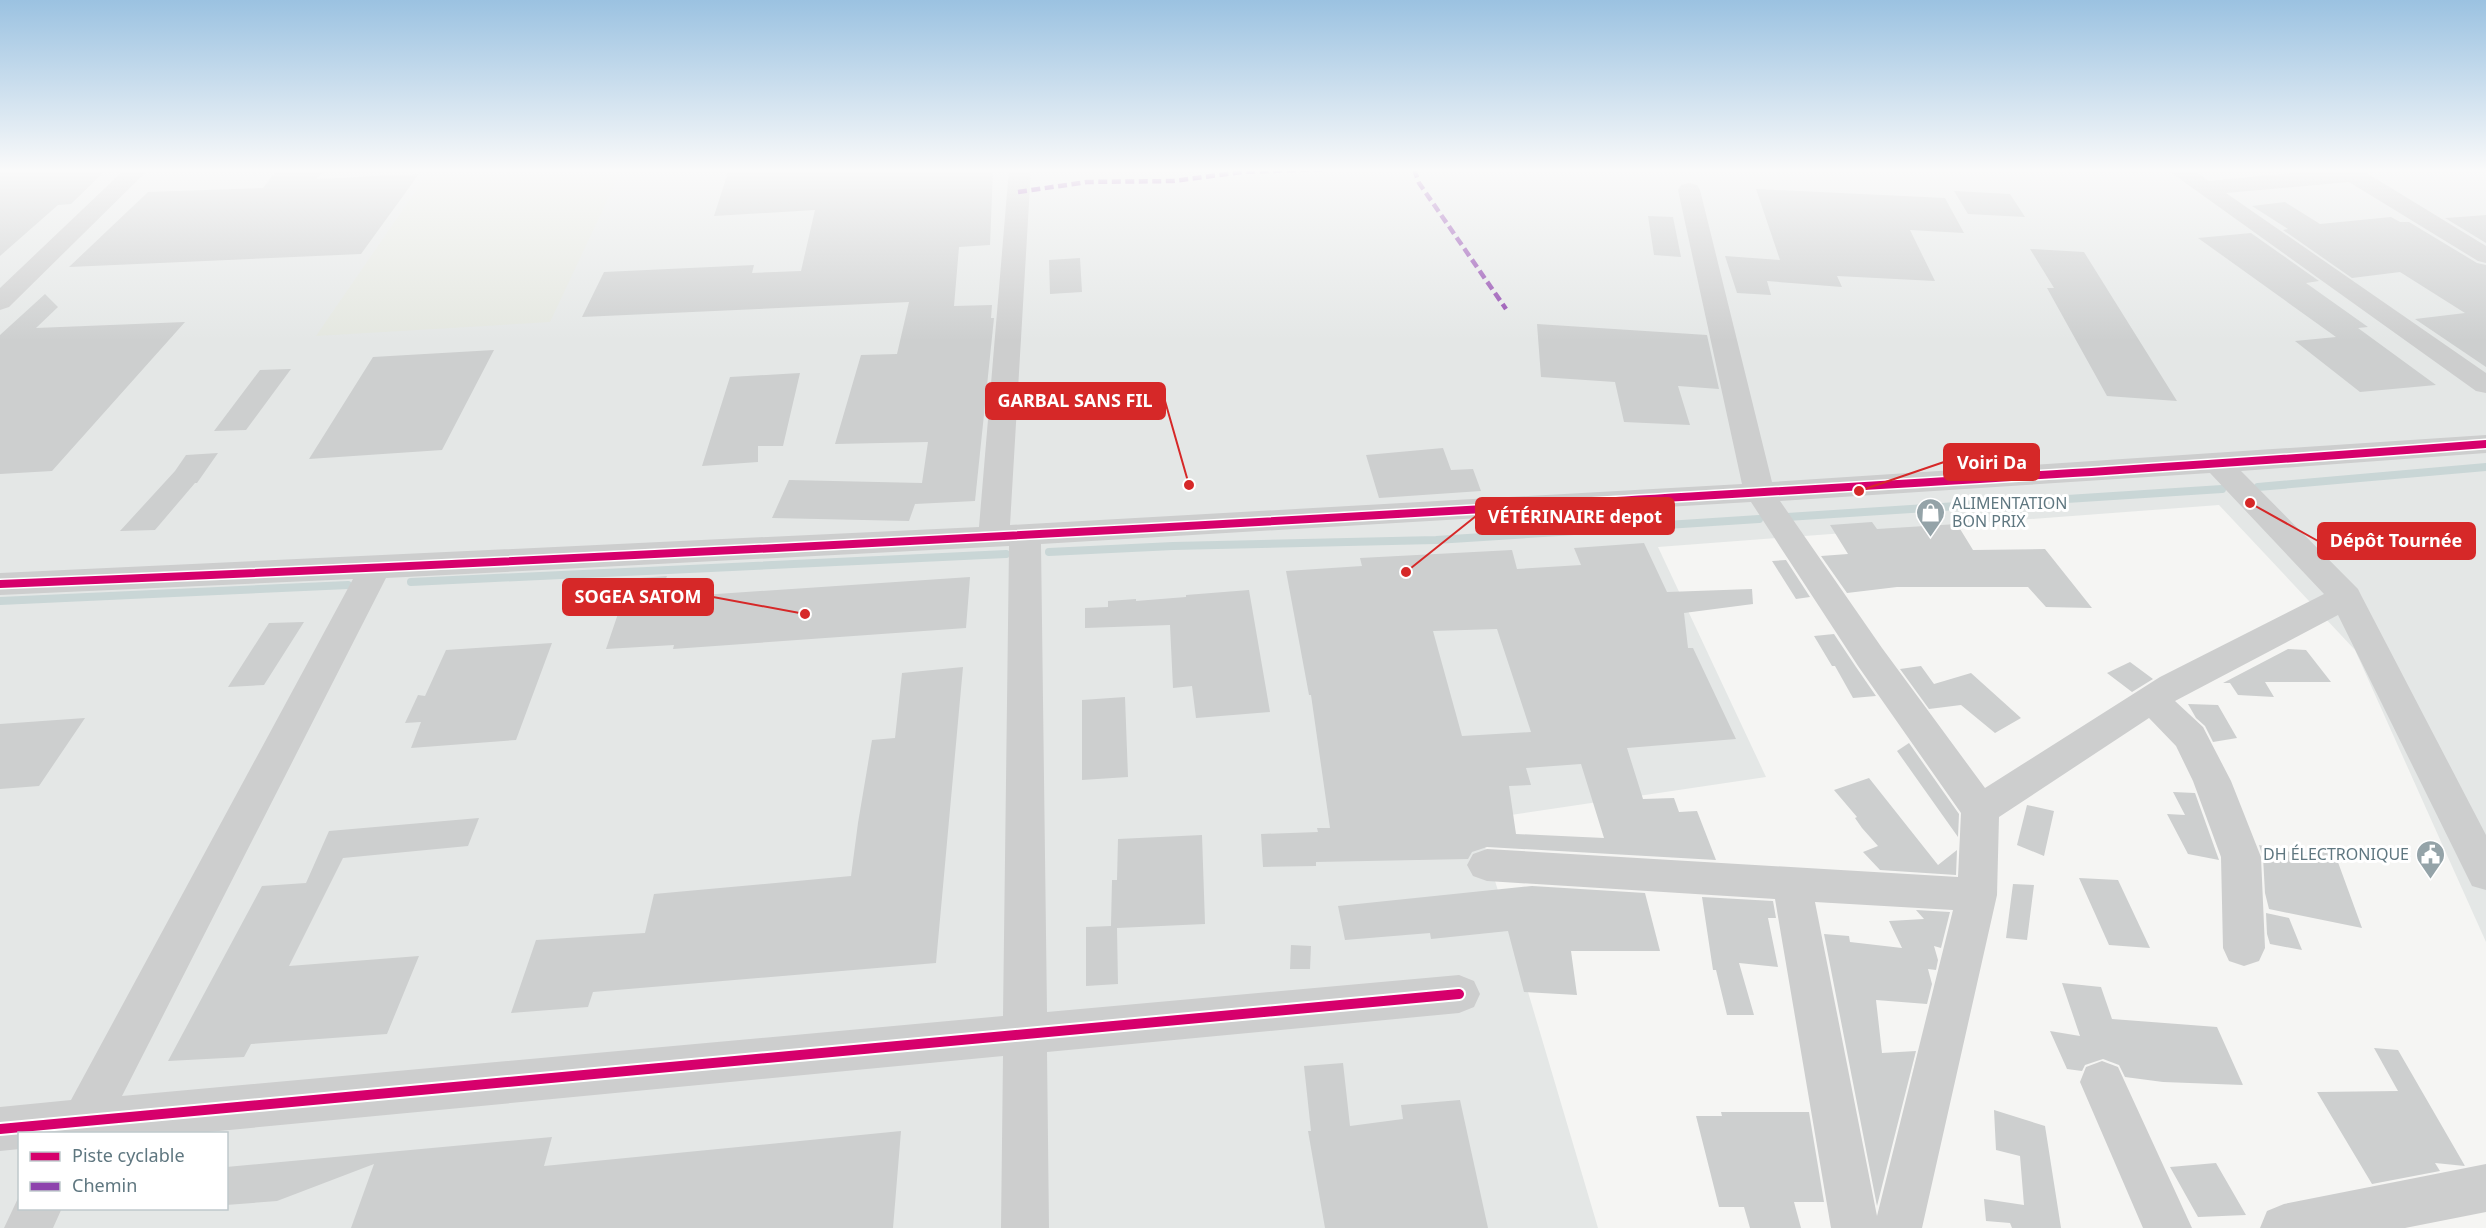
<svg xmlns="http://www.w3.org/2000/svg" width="2486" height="1228" font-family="'Noto Sans',sans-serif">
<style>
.built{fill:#e4e7e6;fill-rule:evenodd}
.green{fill:#e4e7e0}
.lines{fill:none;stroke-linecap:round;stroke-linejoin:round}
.stream{stroke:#c9d6d6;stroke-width:8}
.building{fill:#cdcfcf;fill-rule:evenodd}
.minor{fill:#cdcece;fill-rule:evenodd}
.quiet{stroke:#8e44ad;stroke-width:4.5;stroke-dasharray:9 4.5;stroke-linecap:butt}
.cycleway-far1-casing{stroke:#fff;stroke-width:11}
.cycleway-casing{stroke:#fff;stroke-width:14}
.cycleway-far1{stroke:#d6006c;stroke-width:8}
.cycleway{stroke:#d6006c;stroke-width:10}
.labels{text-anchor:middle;stroke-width:6;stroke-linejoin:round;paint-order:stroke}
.poi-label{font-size:16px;fill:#5f7780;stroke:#fff;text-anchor:start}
.leader{fill:none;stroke:#d62828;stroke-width:2}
.callout-dot{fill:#d62828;stroke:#fff;stroke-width:2}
.callout{fill:#d62828;stroke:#d62828;stroke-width:2}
.callout-label{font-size:18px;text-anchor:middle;font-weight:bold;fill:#fff}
</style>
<rect width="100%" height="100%" fill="#f5f5f3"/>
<path class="built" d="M0,169H2486V942L2355,650L2219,505L1658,547L1766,777L1477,820L1598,1228H0ZM20,1134H226V1208H20Z"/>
<path class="green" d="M431,169H622L550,322L316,336Z"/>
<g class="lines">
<path class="stream" d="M2258,487L2486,467
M1787,517L2222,489
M1049,552L1173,546L1436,540L1759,519
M411,582L1006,554
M0,601L348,585"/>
</g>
<path class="building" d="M67,169H107L71,204L58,205L0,256V172Z
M278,169H326L316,179L419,174L361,254L69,267L148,192L263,188Z
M729,169H993L990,245L959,247L954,306L992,305L991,318H994L975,501L915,504L909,521L772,518L789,480L922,483L928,442L835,444L861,355L897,354L909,302L582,317L604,272L754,265L752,273L801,271L815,210L714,216Z
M1756,189L1945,198L1964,233L1910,230L1935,281L1837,276L1842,287L1767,281L1771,295L1737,293L1725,256L1780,260Z
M1954,191L2010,194L2025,217L1968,214Z
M2285,202L2320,224L2391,217L2400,222H2409L2477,263L2486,265V367L2415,319L2465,313L2400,272L2352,278L2283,230L2288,229L2252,206Z
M2486,215V243L2445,218L2460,217Z
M1648,216L1673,217L1681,257L1654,255Z
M2251,233L2319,281L2306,283L2368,327L2358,328L2436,385L2360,392L2295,341L2336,337L2198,238Z
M2030,249L2084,252L2177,401L2107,396L2047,288H2054Z
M1080,258L1082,292L1050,294L1049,260Z
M45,294L58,307L36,328L185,322L52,471L0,474V335Z
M1537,324L1707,335L1719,389L1678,386L1690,425L1624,422L1615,382L1541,377Z
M494,350L442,450L309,459L373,357Z
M291,369L246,430L214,431L260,370Z
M800,373L783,446H758V462L702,466L730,377Z
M1443,448L1451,470L1473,469L1481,491L1379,498L1366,455Z
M218,453L197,483H195L155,530L120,531L175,471L186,455Z
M1872,522L1877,529L1957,524L1973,550L2045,549L2092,608L2046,607L2028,587H1897L1847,593L1821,556L1848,554L1830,525Z
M1644,543L1667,592L1752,589L1753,604L1684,613L1688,648H1693L1736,739L1627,748L1643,799L1674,798L1679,812L1697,811L1716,860L1487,847L1472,852L1468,859L1316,862V866L1263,867L1261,834L1318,832L1317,828H1330L1311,695H1309L1286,571L1362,566L1360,558L1512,550L1517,569L1581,565L1574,548ZM1497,629L1531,732L1462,736L1433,631ZM1581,764L1604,838L1516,834L1509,786L1531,785L1526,768Z
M1786,560L1810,597L1796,599L1772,561Z
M667,576L658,598L970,577L966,628L673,649L674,645L606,649L622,602L617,603L626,579Z
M1249,590L1270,712L1196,718L1192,686L1173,688L1170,625L1085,628V608L1108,607V601L1136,599V601L1186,597V595Z
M304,622L264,685L228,687L269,623Z
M1834,634L1856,667L1876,696L1853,698L1835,666H1832L1814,636Z
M552,643L516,740L411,748L421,722L405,723L418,695L425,696L446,650Z
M2288,649L2306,650L2331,682H2265L2274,697L2238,695L2230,683H2223Z
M2130,662L2153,679L2132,692L2107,673Z
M1921,666L1934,684L1971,673L2021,718L1995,733L1961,705L1929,709L1900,669Z
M963,667L936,963L593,992L588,1007L511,1013L536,940L645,933L654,894L851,876L858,823L872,740L895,738L902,673Z
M1125,697L1128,777L1082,780V700Z
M2188,704L2218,705L2237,738L2213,742L2205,726L2196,718Z
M85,718L39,786L0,789V724Z
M1909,743L1959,814L1958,837L1897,751Z
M1869,778L1938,865L1957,850L1956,875L1880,870L1863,852L1878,846L1862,828L1855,818L1857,817L1834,790Z
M2173,792L2195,793L2219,860L2188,854L2167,814L2185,815Z
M2027,805L2054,811L2044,856L2017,845Z
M479,818L468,846L343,858L289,966L419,956L387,1034L251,1044L244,1057L168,1061L262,886L306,883L329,831Z
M1202,835L1205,924L1117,928L1118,984L1086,986V927L1111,926L1112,880H1117L1118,839Z
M2259,845L2314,857L2312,849L2335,854L2362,928L2269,909L2265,893L2263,857Z
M2079,878L2118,880L2150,948L2109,945Z
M2013,884L2034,885L2027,940L2006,938Z
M1532,886L1645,893L1660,951H1571L1577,995L1524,992L1508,931L1431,939L1430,933L1345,940L1338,906Z
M1702,897L1773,901L1776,918H1768L1778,967L1739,963L1754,1015H1727L1716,970H1713Z
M1916,910L1950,912L1941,948L1934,946L1938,960L1936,970L1928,969L1932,984L1927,1004L1876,1000L1882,1053L1916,1051L1877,1206L1824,934L1849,936L1850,942L1902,948L1889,921L1924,919Z
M2266,913L2289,918L2302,950L2270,944L2267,934Z
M1291,945L1311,946L1310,969H1290Z
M2062,983L2101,987L2112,1019L2217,1027L2243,1085L2163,1082L2125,1077L2119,1065L2103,1059L2085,1065L2082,1071L2067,1069L2050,1031L2080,1036Z
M2374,1048L2398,1050L2465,1166L2435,1163L2440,1171L2372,1184L2317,1092L2398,1091Z
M1343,1063L1350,1126L1403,1119L1401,1105L1460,1100L1488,1228H1325L1308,1131H1311L1304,1066Z
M1994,1110L2045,1126L2061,1228H2012L2010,1223L1986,1221L1984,1199L2024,1205L2020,1156L1996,1150Z
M1721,1112H1809L1824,1202H1794L1801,1228H1750L1744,1207H1719L1696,1116H1722Z
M901,1131L893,1228H351L374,1164L277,1201L226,1205V1167L552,1137L544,1166Z
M2216,1163L2246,1215L2198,1217L2170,1167Z"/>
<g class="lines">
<path class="minor" d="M125,169H149L9,307L0,310V288Z
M1009,169H1031L1010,525L1742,484L1678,190L1681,185L1689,183L1697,185L1700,190L1772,482L2486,435V453L2241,471L2358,589L2362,597L2486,835V890L2472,886L2338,615L2175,701L2203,727L2231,781L2261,857L2265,948L2259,961L2244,966L2229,961L2223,948L2221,857L2193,781L2176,746L2149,718L1999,817L1997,895L1922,1228H1831L1775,899L1487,881L1473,876L1467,865L1473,854L1487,849L1958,877L1961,813L1858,666L1751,502L1041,544L1047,1012L1459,975L1474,981L1480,994L1474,1007L1459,1013L1047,1052L1049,1228H1001L1003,1056L187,1134H20V1149L0,1151V1107L71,1100L353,579L0,595V573L979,527ZM2210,473L2324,594L2160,677L1985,788L1882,648L1780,501ZM1009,546L1003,1016L122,1096L386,578ZM1815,902L1953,910L1877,1216Z
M2166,169H2192L2209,181L2333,169H2360L2486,246V263L2478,261L2349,182L2226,193L2486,373V393L2476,391Z
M2102,1061L2118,1067L2192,1228H2143L2080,1082L2086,1067Z
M2486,1164V1212L2405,1228H2260L2267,1211L2284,1204Z
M20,1194V1208H62L53,1228H4Z"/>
<path class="quiet" d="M1414,169L1419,183L1506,309
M1018,192L1087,182L1173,181L1242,172L1328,169"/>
<defs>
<path id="cycleway-far1" d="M0,584C533,562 1067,534 1600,502C1895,484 2191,467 2486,444"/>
<path id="cycleway" d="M0,1129L1459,994"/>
</defs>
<use href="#cycleway-far1" class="cycleway-far1-casing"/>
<use href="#cycleway" class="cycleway-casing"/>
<use href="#cycleway-far1" class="cycleway-far1"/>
<use href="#cycleway" class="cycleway"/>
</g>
<linearGradient id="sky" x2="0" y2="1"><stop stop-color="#9bc2e1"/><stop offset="0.5" stop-color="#fafafa"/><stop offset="1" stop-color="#fafafa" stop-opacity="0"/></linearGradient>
<rect width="2486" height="341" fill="url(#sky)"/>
<defs>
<symbol id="shop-pin" viewBox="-11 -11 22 30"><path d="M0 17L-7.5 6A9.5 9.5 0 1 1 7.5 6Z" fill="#94a3a8" stroke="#fff"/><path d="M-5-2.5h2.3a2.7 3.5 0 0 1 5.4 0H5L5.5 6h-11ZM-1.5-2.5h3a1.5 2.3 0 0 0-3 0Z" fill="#fff"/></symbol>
<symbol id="civic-pin" viewBox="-11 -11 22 30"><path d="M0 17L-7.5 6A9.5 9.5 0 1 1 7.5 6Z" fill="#94a3a8" stroke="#fff"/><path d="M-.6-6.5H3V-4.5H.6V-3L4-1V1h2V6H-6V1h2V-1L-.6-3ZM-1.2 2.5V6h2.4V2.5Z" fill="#fff"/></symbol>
</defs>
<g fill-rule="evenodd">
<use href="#shop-pin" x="1914" y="496" width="33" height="45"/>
<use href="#civic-pin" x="2414" y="838" width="33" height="45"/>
</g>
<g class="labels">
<g class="poi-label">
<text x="1952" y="509">ALIMENTATION<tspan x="1952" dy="18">BON PRIX</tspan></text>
<text x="2409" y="860" text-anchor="end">DH ÉLECTRONIQUE</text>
</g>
</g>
<path class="leader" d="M1189 485L1165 401M1859 491L1944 462M1406 572L1476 516M2250 503L2318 541M805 614L713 597"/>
<g class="callout-dot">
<circle cx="1189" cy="485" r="6"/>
<circle cx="1859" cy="491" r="6"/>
<circle cx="1406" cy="572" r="6"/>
<circle cx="2250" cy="503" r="6"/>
<circle cx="805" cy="614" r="6"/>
</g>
<g class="callout">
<rect x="986" y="383" width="179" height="36" rx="6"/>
<rect x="1944" y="444" width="95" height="36" rx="6"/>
<rect x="1476" y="498" width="198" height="36" rx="6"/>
<rect x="2318" y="523" width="157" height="36" rx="6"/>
<rect x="563" y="579" width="150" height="36" rx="6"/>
</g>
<g class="callout-label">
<text x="1075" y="407">GARBAL SANS FIL</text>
<text x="1992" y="469">Voiri Da</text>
<text x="1575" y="523">VÉTÉRINAIRE depot</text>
<text x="2396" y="547">Dépôt Tournée</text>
<text x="638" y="603">SOGEA SATOM</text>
</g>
<rect x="18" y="1132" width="210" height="78" fill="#ffffff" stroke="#bfc9cc" stroke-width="1.5"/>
<rect x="30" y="1152" width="30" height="9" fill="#d6006c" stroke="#bfc9cc" stroke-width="1.5"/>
<text x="72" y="1162" font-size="18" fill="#5f7780">Piste cyclable</text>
<rect x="30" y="1182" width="30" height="9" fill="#8e44ad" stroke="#bfc9cc" stroke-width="1.5"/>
<text x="72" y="1192" font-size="18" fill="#5f7780">Chemin</text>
</svg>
